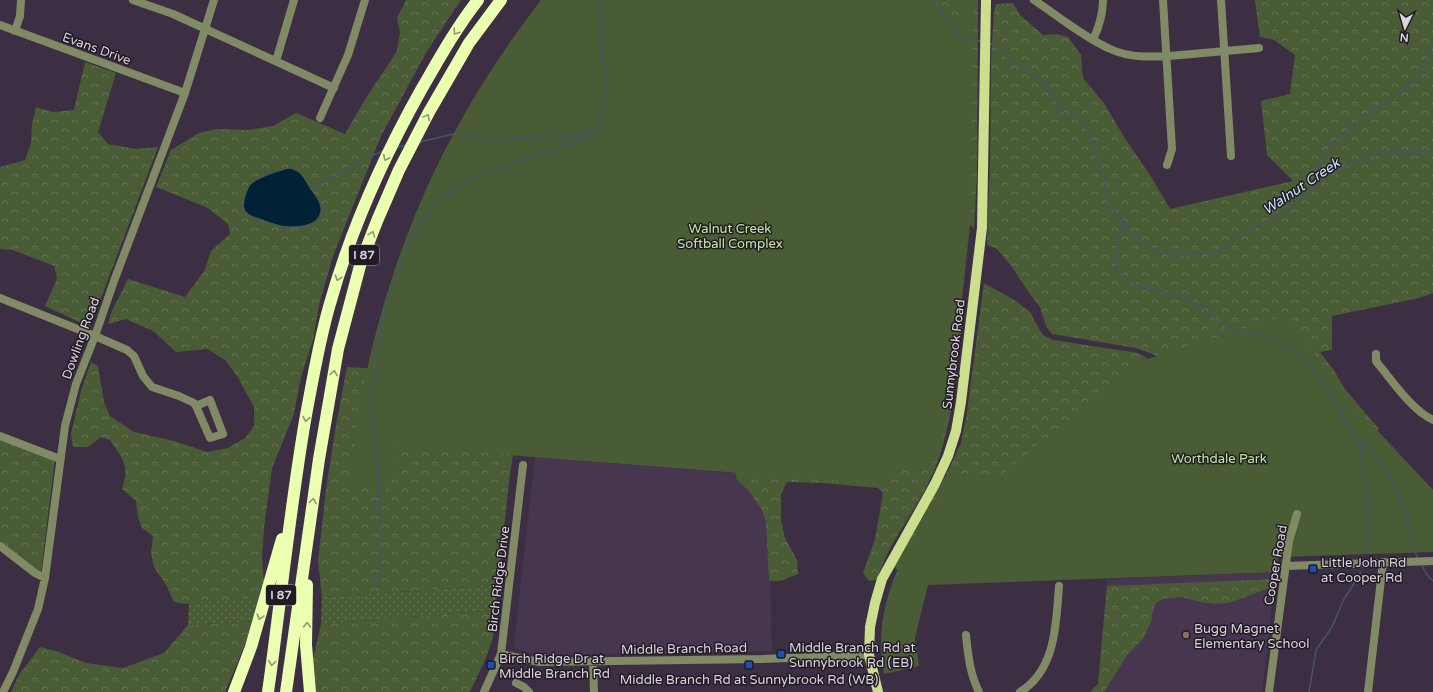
<svg xmlns="http://www.w3.org/2000/svg" width="1433" height="692" font-family="'Varela Round',sans-serif">
<style>
.built{fill:#473650}
.grass{fill:url(#grass-dots)}
.forest{fill:url(#forest-crowns)}
.park{fill:#4a5c35}
.water{fill:#012235;stroke:#435768}
.lines{fill:none;stroke-linecap:round;stroke-linejoin:round}
.stream{stroke:#435768;stroke-width:1.5}
.minor{stroke:#808a64;stroke-width:8}
.major{stroke:#cbdf8e;stroke-width:10}
.highway{stroke:#ebffb1;stroke-width:12}
.oneway{stroke:#909871}
.transit-dot{fill:#1a4fb4;stroke:#201a23;stroke-width:1.5}
.education-dot{fill:#8d6e63;stroke:#201a23;stroke-width:1.5}
.labels{text-anchor:middle;stroke-width:3;stroke-linejoin:round;paint-order:stroke}
.shield{fill:#201a23;stroke:#a49ca7;stroke-width:1}
.shield-label{font-size:12px;font-weight:bold;fill:#dcd3e0}
.street-label{font-size:13px;fill:#dcd3e0;stroke:#201a23}
.park-label{font-size:13px;fill:#c6e7a3;stroke:#201a23}
.poi-label{font-size:13px;fill:#dcd3e0;stroke:#201a23;text-anchor:start}
.water-label{font-size:14px;font-style:italic;fill:#cbe6f9;stroke:#201a23}
</style>
<defs>
<pattern id="grass-dots" width="8" height="8" patternUnits="userSpaceOnUse"><rect width="8" height="8" fill="#4a5c35"/><path d="M2 2h.1M6 6h.1" fill="none" stroke="#647252" stroke-width="1.8" stroke-linecap="round"/></pattern>
<pattern id="forest-crowns" width="20" height="18" patternUnits="userSpaceOnUse"><rect width="20" height="18" fill="#4a5c35"/><path d="M2 6a3 3 0 1 1 6 0M12 15a3 3 0 1 1 6 0" fill="none" stroke="#647252"/></pattern>
</defs>
<rect width="100%" height="100%" fill="#3c2f43"/>
<path class="built" d="M535,457L768,476L772,651L549,655L530,653L516,649L514,643Z
M1276,572L1262,692H1090L1098,684L1107,579Z"/>
<path class="grass" d="M498,585L495,610L321,624L322,597Z
M259,598L255,621L188,625L189,603Z"/>
<path class="forest" d="M406,0H461L427,51L381,136L333,256L319,305L313,340L301,377L294,414L272,468L264,528L262,558L264,582L259,598L183,604L174,602L166,585L154,567L151,553L153,536L142,528L138,518L136,501L122,489C130,465 123,460 110,440L101,437L88,447H73L71,434L81,391L91,362L98,366L104,402L110,416L134,432L174,441L207,452L228,448L245,438L254,426V407L237,376L225,360L208,349L176,352L153,331L126,319L108,324L111,313L128,279L185,297L205,270L211,251L230,234L228,224L208,208L156,187L171,150L199,133L216,129L247,130L273,126L296,113L345,134L366,98L397,51L400,33L397,18Z
M895,0H978L977,174L974,229L964,218Z
M1255,0H1433V293L1419,298L1332,316V350L1320,352L1333,369L1345,389L1379,429L1341,448L1155,355L1136,348L1052,334L1046,326L1040,307L1027,290L1012,267L997,249L987,245L990,160L991,59L994,11L996,4L1013,3L1020,15L1043,35L1056,34L1068,37L1081,55L1083,78L1104,103L1124,137L1150,175L1170,209L1293,181L1267,155L1261,101L1290,94L1295,55L1274,40L1260,37Z
M85,62L116,73L98,132L108,144L136,149L158,147L90,327L45,306L57,279L54,266L13,250L0,249V167L25,160L31,143L32,124L36,107L53,112L74,110Z
M984,283L1016,301L1031,313L1034,320L1043,335L1053,340L1138,353L1152,361L904,576L894,567L948,471L961,443L967,412Z
M951,308L963,319C956,372 953,435 928,484C912,516 887,545 877,580L869,581L863,573L875,539L883,493L878,488L824,483L787,482L781,494V521L785,538L797,560L798,574L780,581H769L766,521L762,510L749,491L737,480L732,459Z
M347,367L411,371L514,448L509,482L498,585L322,597L318,561L326,489L336,425Z
M0,439L55,459L41,572L21,559L0,541Z
M1275,579V586L1229,603L1215,604L1201,602L1182,597L1162,599L1155,604L1152,614L1151,622L1143,639L1128,654L1104,692H1090L1098,684L1107,586Z
M495,610L493,637L486,658L470,692H316L312,664L321,624Z
M255,621L225,692H11L19,675L40,647L56,651L86,663L123,668L164,653L188,625Z"/>
<path class="park" d="M541,0H938C947,8 949,18 959,24L960,0H974L970,225L956,356L946,426L938,451L930,471L893,468L890,485L394,446L398,462L386,486L385,493L348,484C354,446 359,408 367,370C385,287 417,198 459,124C483,80 511,39 541,0Z
M1280,317L1315,354L1350,401L1433,490V552L1278,557L1276,572L928,585L915,638L919,666L884,674C873,613 896,566 927,515C935,501 943,487 953,473L998,478L1120,378L1129,365Z"/>
<path class="water" d="M289,168C301,170 304,178 310,188C314,194 321,201 321,209C321,228 293,228 281,226C274,224 267,222 260,219C246,215 241,211 245,196C247,191 248,186 252,183C261,176 278,171 289,168Z"/>
<g class="lines">
<path class="stream" d="M933,0L961,37L965,39L982,41
M989,43L996,47L1010,62L1027,71L1046,86L1060,108L1065,113L1076,118L1085,127L1091,138L1103,175L1109,204L1134,235L1157,252L1175,256L1217,252L1246,232L1276,217L1314,188L1332,173L1346,166L1387,151L1388,152L1433,153
M420,142L458,133H464L489,140L559,137L592,132
M397,147L407,145
M1314,188L1316,170L1332,143L1360,119L1400,92L1419,76L1433,45
M311,189C337,177 355,160 384,151
M1125,223L1119,237L1116,257L1117,264L1120,272L1139,286L1184,297L1198,305L1227,328L1235,330L1260,334L1274,339L1304,359L1329,391L1342,417L1358,442L1362,454L1367,487L1366,510L1369,532L1365,552
M1358,442C1366,444 1370,451 1376,458C1389,473 1400,492 1405,512C1410,527 1411,544 1418,559
M1421,564L1427,575L1433,581
M374,582L379,571L380,556L378,464L370,399L382,321L393,286L410,241L434,205L470,178L570,143L596,131L607,99V83L602,55V13L600,0
M1309,692L1316,650L1332,627L1344,599L1361,572"/>
<path class="minor" d="M133,0L173,14L334,88
M1034,0C1058,16 1082,36 1108,48C1134,61 1164,56 1192,54C1214,52 1237,50 1259,48
M1163,0L1172,149L1167,165
M1221,0L1231,156
M0,25L185,93
M15,31L20,16L21,0
M1093,40C1099,27 1103,15 1103,0
M276,61L294,0
M320,118L348,55L365,0
M0,298L95,336L127,350L134,356L143,376L152,387L179,396L194,403L196,406L210,438L223,434L210,400L196,406
M1376,354V361L1379,365C1394,383 1412,410 1433,420
M0,436L60,459
M0,546L35,573L45,578
M1285,566L1433,561
M966,635C968,655 970,674 979,692
M501,654L539,662L762,659L869,655
M593,661L594,692
M516,683L524,687L529,692
M3,692L13,672L38,609L45,578L65,426L76,384L95,336L114,281L185,93L214,0
M484,692L501,654L523,465
M1020,692C1056,670 1056,624 1059,586
M1269,692L1289,541L1297,514
M1368,692L1383,562"/>
<path class="major" d="M878,692L869,655L870,627L875,603L882,579L935,484L948,456L956,431L961,402L982,228L986,0"/>
<path class="highway" d="M307,585L306,645L310,692
M234,692L251,647L282,539
M268,692C281,600 290,507 306,415C313,378 319,342 329,307C350,231 383,158 421,90C439,59 456,28 478,0
M286,692L319,459L338,349L361,262L377,221L399,170L429,112L469,43L501,0"/>
</g>
<defs><path id="oneway-chevron" d="M-2-3.5L2.5 0L-2 3.5" fill="none" stroke-width="1.6" stroke-linecap="round" stroke-linejoin="round"/></defs>
<g class="oneway">
<use href="#oneway-chevron" transform="translate(456 32) rotate(123)"/>
<use href="#oneway-chevron" transform="translate(427 117) rotate(-62)"/>
<use href="#oneway-chevron" transform="translate(386 158) rotate(116)"/>
<use href="#oneway-chevron" transform="translate(372 234) rotate(-69)"/>
<use href="#oneway-chevron" transform="translate(338 278) rotate(108)"/>
<use href="#oneway-chevron" transform="translate(334 373) rotate(-80)"/>
<use href="#oneway-chevron" transform="translate(306 419) rotate(100)"/>
<use href="#oneway-chevron" transform="translate(313 501) rotate(-82)"/>
<use href="#oneway-chevron" transform="translate(260 617) rotate(106)"/>
<use href="#oneway-chevron" transform="translate(307 625) rotate(-89)"/>
<use href="#oneway-chevron" transform="translate(272 663) rotate(97)"/>
</g>
<g class="transit-dot">
<rect x="1309" y="565" width="8" height="8" rx="2"/>
<rect x="777" y="650" width="8" height="8" rx="2"/>
<rect x="487" y="661" width="8" height="8" rx="2"/>
<rect x="745" y="661" width="8" height="8" rx="2"/>
</g>
<circle class="education-dot" cx="1186" cy="635" r="4"/>
<g class="labels">
<g class="shield">
<rect x="349" y="245" width="30" height="20" rx="3"/>
<rect x="266" y="585" width="30" height="20" rx="3"/>
</g>
<g class="shield-label">
<text x="364" y="259">I 87</text>
<text x="281" y="599">I 87</text>
</g>
<g class="street-label">
<text transform="translate(97 48) rotate(20)" y="5">Evans Drive</text>
<text transform="translate(80 338) rotate(-70)" y="5">Dowling Road</text>
<text transform="translate(953 354) rotate(-83)" y="5">Sunnybrook Road</text>
<text transform="translate(1275 565) rotate(-80)" y="5">Cooper Road</text>
<text transform="translate(498 579) rotate(-83)" y="5">Birch Ridge Drive</text>
<text transform="translate(684 648) rotate(-1)" y="5">Middle Branch Road</text>
</g>
<g class="park-label">
<text x="730" y="233">Walnut Creek<tspan x="730" dy="15">Softball Complex</tspan></text>
<text x="1219" y="463">Worthdale Park</text>
</g>
<g class="poi-label">
<text x="1321" y="567">Little John Rd<tspan x="1321" dy="15">at Cooper Rd</tspan></text>
<text x="1194" y="633">Bugg Magnet<tspan x="1194" dy="15">Elementary School</tspan></text>
<text x="789" y="652">Middle Branch Rd at<tspan x="789" dy="15">Sunnybrook Rd (EB)</tspan></text>
<text x="499" y="663">Birch Ridge Dr at<tspan x="499" dy="15">Middle Branch Rd</tspan></text>
<text x="749" y="684" text-anchor="middle">Middle Branch Rd at Sunnybrook Rd (WB)</text>
</g>
<g class="water-label">
<text transform="translate(1301 186) rotate(-34)" y="5">Walnut Creek</text>
</g>
</g>
<g transform="translate(1405 28) rotate(185)" stroke="#201a23" stroke-width="3" paint-order="stroke">
<path d="M0-3L7 15L0 10L-7 15Z" fill="#dcd3e0"/>
<text y="-6" font-size="11" font-weight="bold" text-anchor="middle" fill="#dcd3e0">N</text>
</g>
</svg>
